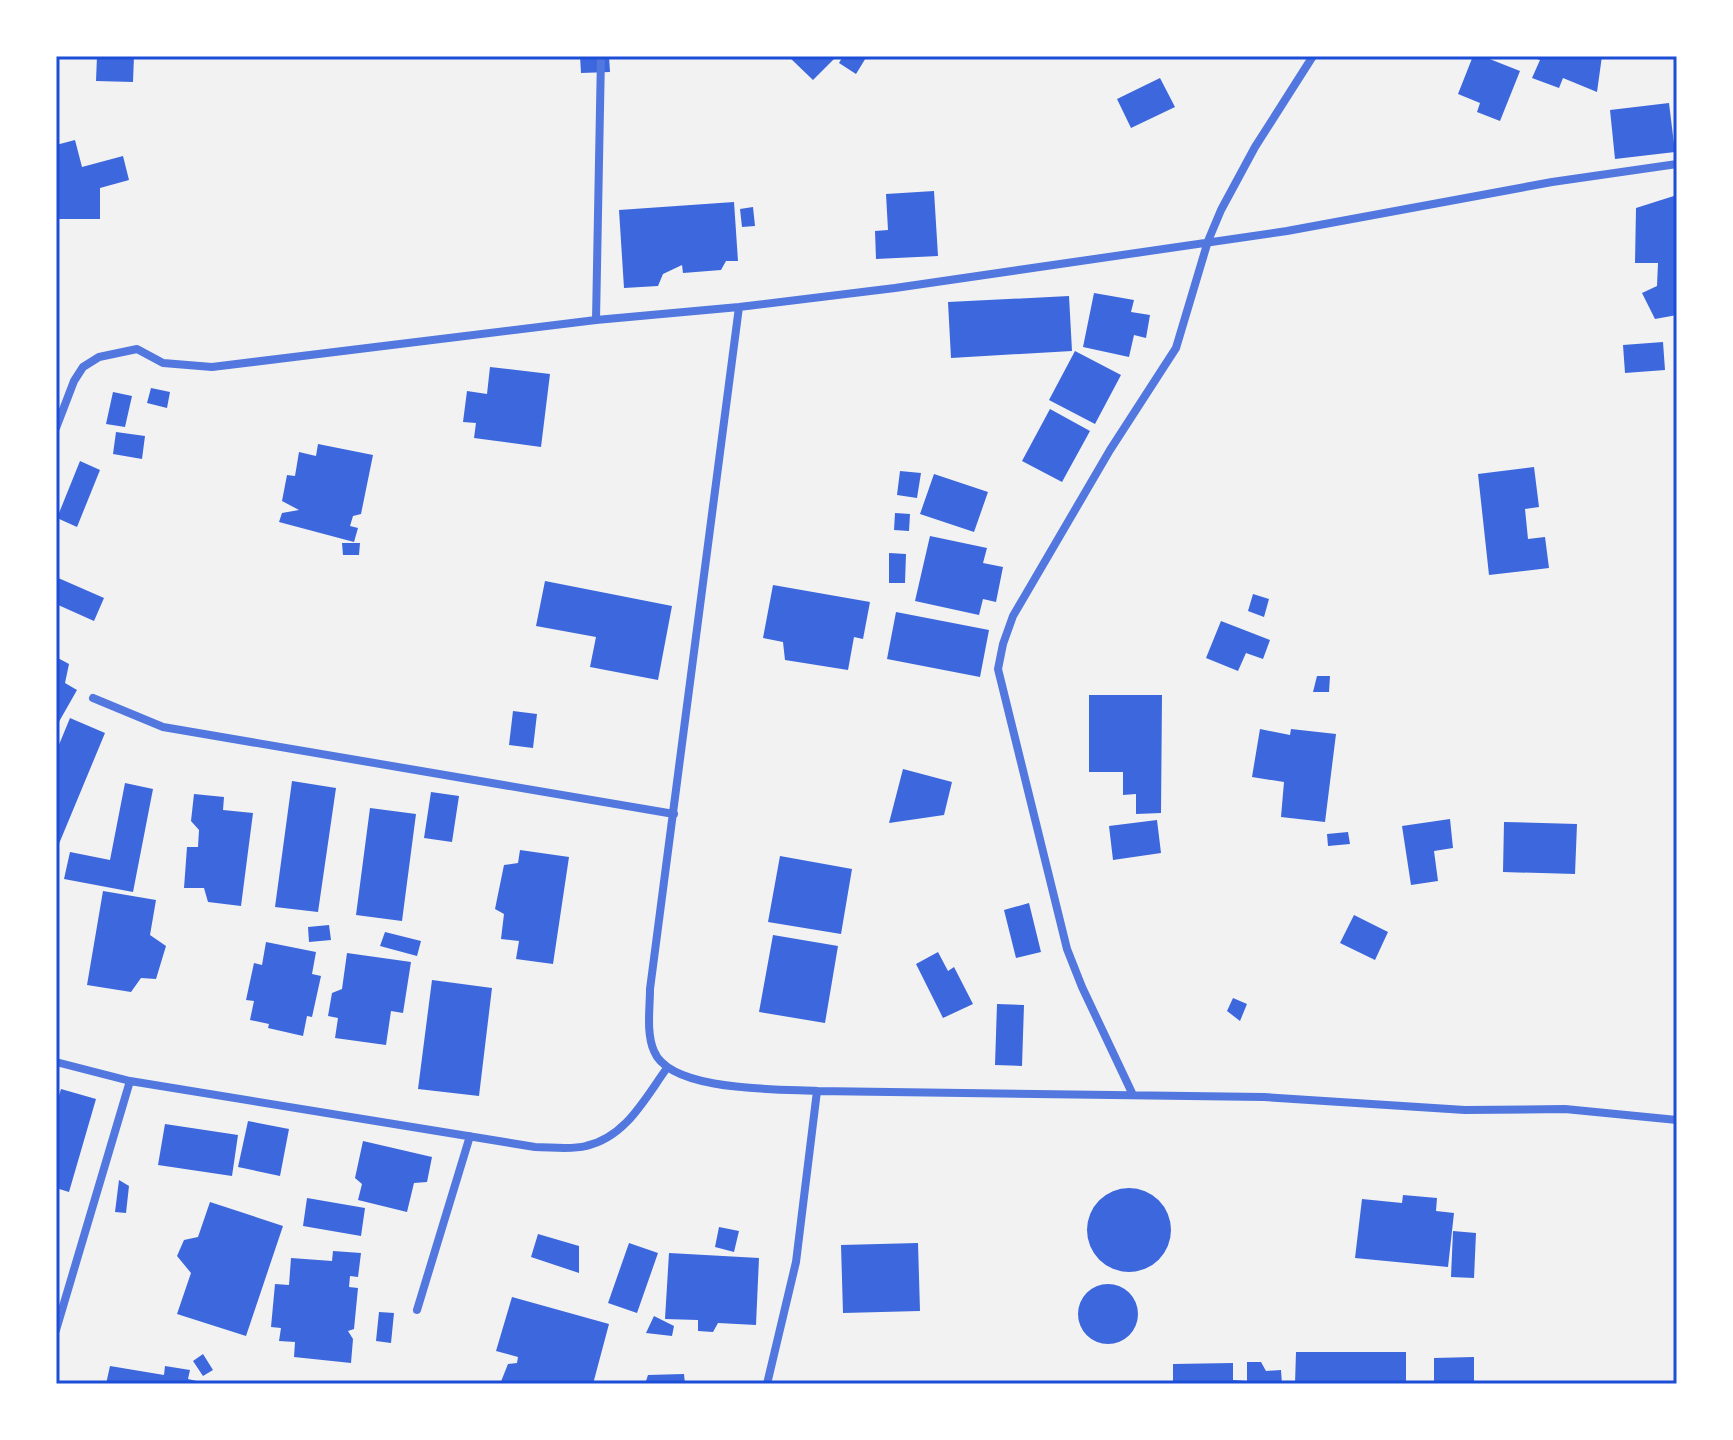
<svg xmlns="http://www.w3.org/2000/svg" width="1733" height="1440" font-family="'Source Sans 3',sans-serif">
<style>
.building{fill:#3d67dc}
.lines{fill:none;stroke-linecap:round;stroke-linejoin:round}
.minor{stroke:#5277de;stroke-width:8}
.neatline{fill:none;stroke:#1d4ed8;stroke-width:3}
</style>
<rect width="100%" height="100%" fill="#f2f2f2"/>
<path class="building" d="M97,56H134L133,82L96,81Z
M580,56H609L610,72L581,73Z
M788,56H837L813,80Z
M843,56H867L856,74L839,63Z
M1473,56H1482L1520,71L1500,121L1477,112L1480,103L1458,94Z
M1529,56H1602L1597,92L1563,78L1559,88L1532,78L1540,60Z
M1160,78L1175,107L1131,128L1117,99Z
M1669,103L1675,152L1615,159L1610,110Z
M75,140L82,167L123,156L129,180L100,188V219H56V145Z
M934,191L938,256L876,259L875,231L888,230L886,194Z
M1677,195V315L1655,319L1642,293L1657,286L1658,263H1635L1636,208Z
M734,202L738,261H726L721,270L683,273L682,265L663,274L658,286L624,288L619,210Z
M753,207L755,226L742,227L740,209Z
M1094,293L1134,300L1131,312L1150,315L1146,338L1134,335L1129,357L1083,347Z
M1069,296L1072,351L951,358L948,302Z
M1663,342L1665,370L1625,373L1623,345Z
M1075,351L1121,375L1095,424L1049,400Z
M490,367L550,374L541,447L474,438L476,423L463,422L467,391L487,394Z
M151,388L170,392L167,408L147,403Z
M113,392L132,396L125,427L106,424Z
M1050,409L1090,431L1062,482L1022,461Z
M116,432L145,436L142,459L113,454Z
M318,444L373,455L361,514L353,516L350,526L358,528L354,542L279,522L282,513L299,510L282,501L287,475L295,476L299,452L316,456Z
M80,461L100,470L77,527L57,518Z
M1534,467L1539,507L1525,509L1528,539L1545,537L1549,568L1489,575L1478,474Z
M900,471L921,473L917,498L897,495Z
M934,474L988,492L974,532L920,514Z
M895,513L910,514L909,531L894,530Z
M930,536L987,548L983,563L1003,567L996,602L983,599L979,615L915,601Z
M342,543H360L359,555H343Z
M889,553L906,554L905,583H889Z
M56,577L104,598L94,621L56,604Z
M545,581L672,606L658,680L590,667L596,637L536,626Z
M773,585L870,602L863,639L854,637L848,670L785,660L783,642L763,638Z
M1253,594L1269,599L1264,617L1248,611Z
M896,612L989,630L980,677L887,659Z
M1221,621L1270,640L1263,659L1246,653L1238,671L1206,658Z
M56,657L69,664L65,683L77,690L56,727Z
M1317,676H1330L1329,692H1313Z
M1089,695H1162L1161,813L1136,814V794L1123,795V772H1089Z
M513,711L537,714L533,748L509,745Z
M70,718L105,733L56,851V752Z
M1260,729L1290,735L1291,729L1336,734L1325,822L1281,817L1284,782L1252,777Z
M903,769L952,782L944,815L889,823Z
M292,781L336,788L318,912L275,907Z
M125,783L153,789L133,892L64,879L70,852L110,860Z
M431,792L459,796L452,842L424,838Z
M194,794L224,797L223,810L253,813L241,906L208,902L204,888H184L187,847H198L199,830L191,821Z
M370,808L416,814L402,921L356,915Z
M1450,819L1453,848L1434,851L1438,881L1411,885L1402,826Z
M1157,820L1161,853L1113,860L1109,826Z
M1504,822L1577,824L1575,874L1503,872Z
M1348,832L1350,844L1328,846L1327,834Z
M520,850L569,857L553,964L516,959L519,941L501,939L504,914L495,909L504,865L518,863Z
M780,856L852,869L841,934L768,922Z
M103,891L156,900L150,935L166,946L156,979L141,978L131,992L87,985Z
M1029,903L1041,952L1016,958L1004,910Z
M1354,915L1388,932L1375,960L1340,943Z
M329,925L331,940L309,942L308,927Z
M385,932L421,941L417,956L380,946Z
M773,935L838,946L825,1023L759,1012Z
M266,942L316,952L312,974L321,976L312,1017L307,1016L303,1036L268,1028L269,1024L250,1020L254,1001L246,1000L254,963L262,965Z
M938,952L948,971L954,967L973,1004L943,1018L916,964Z
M347,953L411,962L403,1013L391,1011L386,1045L335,1038L338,1018L328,1016L332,993L342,989Z
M432,980L492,988L479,1096L418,1089Z
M1233,998L1247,1004L1240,1021L1227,1011Z
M997,1004L1024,1005L1022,1066L995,1065Z
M61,1089L96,1099L69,1192L56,1188V1105Z
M248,1121L289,1129L280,1176L238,1167Z
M165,1124L238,1135L232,1176L158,1165Z
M363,1141L432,1157L427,1182L414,1183L407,1212L358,1200L362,1184L355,1178Z
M119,1180L129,1186L126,1213L115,1212Z
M1087 1230a42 42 0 1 1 84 0a42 42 0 1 1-84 0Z
M1403,1195L1437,1198L1436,1211L1454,1213L1448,1267L1355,1258L1362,1199L1402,1203Z
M307,1198L365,1208L361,1236L303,1226Z
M210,1202L283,1226L246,1336L177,1314L191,1273L177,1256L184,1240L198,1237Z
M719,1227L739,1231L734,1252L715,1247Z
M1453,1231L1476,1233L1474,1278L1451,1277Z
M538,1234L579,1246V1273L531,1257Z
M629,1243L658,1253L637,1313L608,1303Z
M918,1243L920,1311L843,1313L841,1245Z
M333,1251L361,1253L358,1277L350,1276L349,1287L358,1288L354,1329L348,1331L353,1339L351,1363L294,1357L295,1342L279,1341L281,1328L271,1327L275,1284L289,1285L291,1258L332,1261Z
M669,1253L759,1258L756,1325L718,1323L713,1332L698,1331V1320L665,1319Z
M1078 1314a30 30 0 1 1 60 0a30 30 0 1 1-60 0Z
M512,1297L609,1324L593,1384H500L508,1364L517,1363L518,1357L496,1351Z
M379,1312L394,1313L391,1343L376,1341Z
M654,1316L674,1326L672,1336L646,1333Z
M1296,1352H1406V1384H1295Z
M203,1354L213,1370L203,1376L193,1361Z
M1474,1357V1381L1434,1383V1358Z
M1247,1362H1261L1266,1371L1281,1370L1282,1384H1173V1364L1233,1363V1380L1247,1381Z
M110,1366L164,1375L165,1366L190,1370L188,1379L210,1384H106Z
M684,1374L685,1384H638V1381H646L648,1375Z"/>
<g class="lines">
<path class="minor" d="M739,307L650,989C650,1008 646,1033 654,1051C670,1092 779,1089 817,1091
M596,320L601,56
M56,428L74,381L83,367L99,357L137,349L163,363L212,367L596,320L739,307L895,288L1287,231L1552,182L1677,164
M93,698L163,727L674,814
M56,1062L130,1081L535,1147C551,1147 571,1150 586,1146C626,1137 645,1098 667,1068
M1133,1095L1082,987L1067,949L998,669L1003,644L1013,616L1110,450L1176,348L1208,241L1221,210L1255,147L1313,56
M417,1310L470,1136
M56,1330L130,1081
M767,1384L796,1262L817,1091L1264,1097L1465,1110L1565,1109L1677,1120"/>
</g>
<rect width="1733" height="1440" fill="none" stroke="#ffffff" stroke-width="116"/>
<rect x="58" y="58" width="1617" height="1324" class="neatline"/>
</svg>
